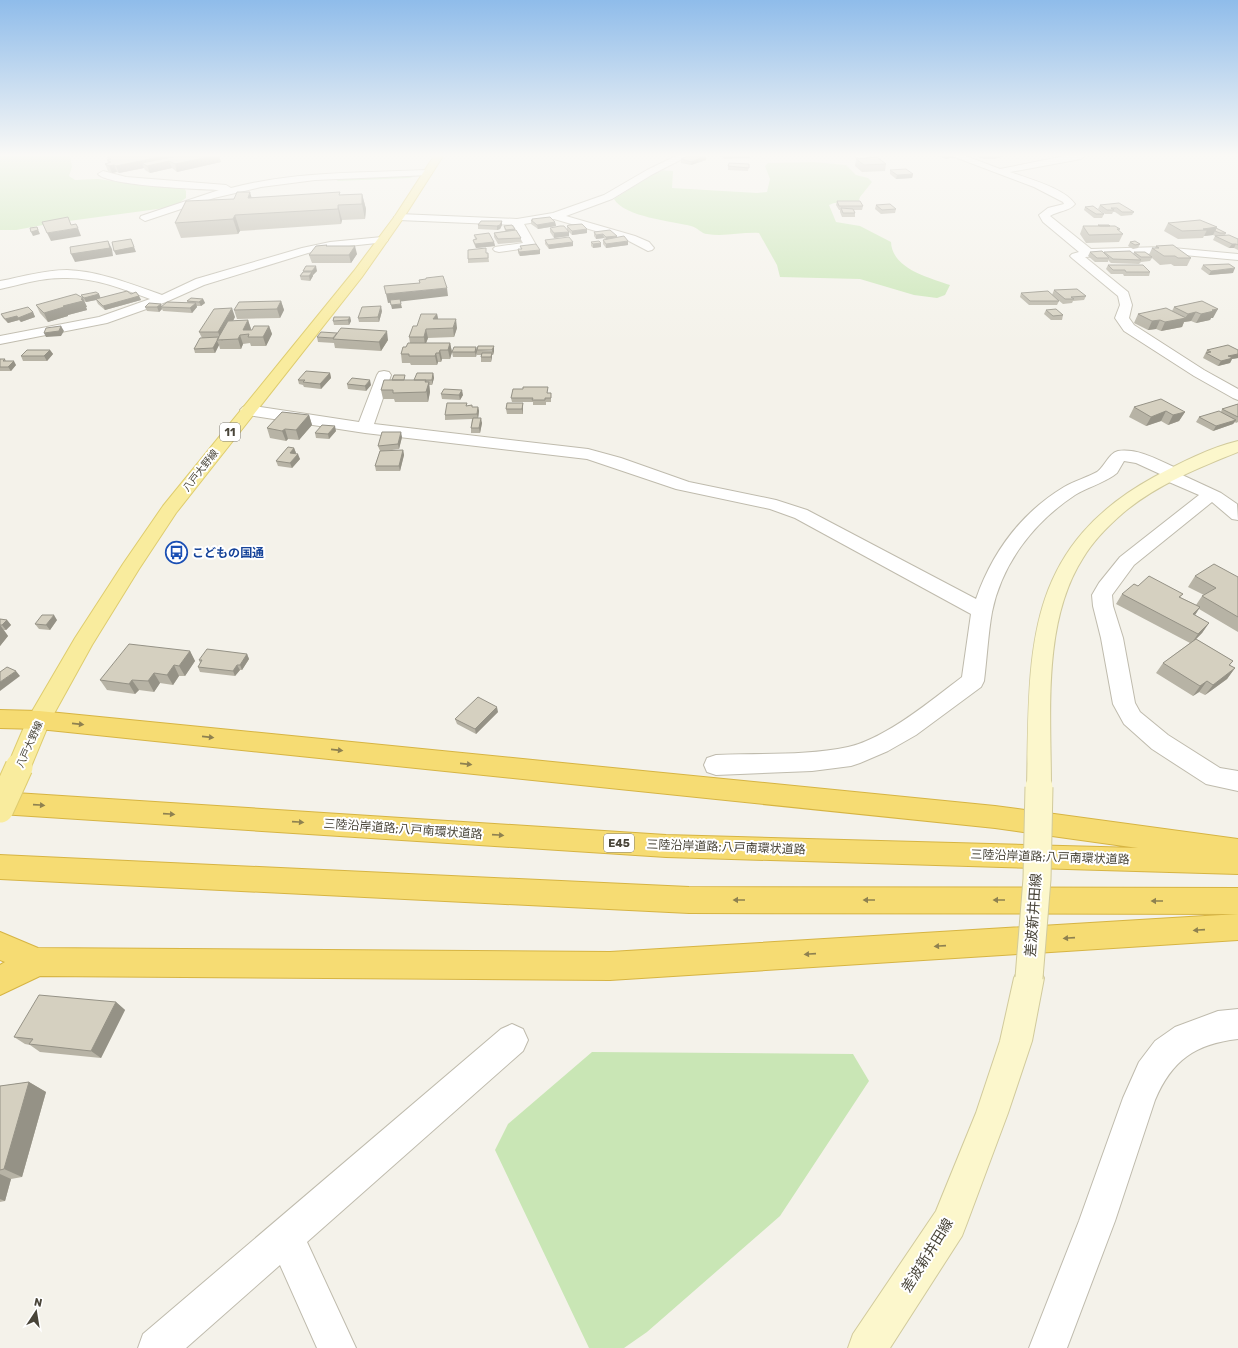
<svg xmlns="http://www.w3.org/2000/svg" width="1238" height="1348" font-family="Rubik,'Noto Sans JP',sans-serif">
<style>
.green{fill:#c9e6b5}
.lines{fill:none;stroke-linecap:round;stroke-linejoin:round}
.street-casing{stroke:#bfbbad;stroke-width:2}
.secondary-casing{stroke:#d1ca9c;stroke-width:2}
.primary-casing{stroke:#decc6e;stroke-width:2}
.highway-casing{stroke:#d6b443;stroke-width:2}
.street{fill:#fff;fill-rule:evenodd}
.secondary{fill:#fcf7cc;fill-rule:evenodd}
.primary{fill:#f9ec9e;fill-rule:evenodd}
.highway{fill:#f6dc73;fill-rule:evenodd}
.secondary-bridge-casing{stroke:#d1ca9c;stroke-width:29;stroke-linecap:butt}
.primary-bridge-casing{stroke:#decc6e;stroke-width:29;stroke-linecap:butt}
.secondary-bridge{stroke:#fcf7cc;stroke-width:27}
.primary-bridge{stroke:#f9ec9e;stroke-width:27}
.wall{fill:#b7b3a5}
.shaded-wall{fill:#959286}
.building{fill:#d5d0c0;stroke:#959286}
.oneway{fill:#8e8150}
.labels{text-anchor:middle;stroke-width:4;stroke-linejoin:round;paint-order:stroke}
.far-street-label{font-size:10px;fill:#484438;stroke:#fff}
.shield{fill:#fff;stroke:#7f7c74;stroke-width:1}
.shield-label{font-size:11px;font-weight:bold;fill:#484438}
.transit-label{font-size:12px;font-weight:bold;fill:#164399;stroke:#fff;text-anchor:start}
.street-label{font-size:12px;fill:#484438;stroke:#fff}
.near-street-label{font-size:14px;fill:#484438;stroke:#fff}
</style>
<rect width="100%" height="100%" fill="#f4f2ea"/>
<path class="green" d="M0,156H70L72,167L69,176L75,180L98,179L134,184L183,187L186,191V198L176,205L165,208L54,223L16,230H0Z
M814,162L846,165L856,175L868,178L872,182L860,197L858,203H834L829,205L836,222L860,226L891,242C892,269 930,278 950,285L945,295L937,298L914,295L860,279L780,277L777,265L759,233C742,232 724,237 707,234C702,234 697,227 691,226C672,221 624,217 614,199L653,174L660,170L673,171L672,188L757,193L767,192L770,179L765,166L768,163Z
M409,176L413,177L409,178L337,181L338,179Z
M592,1052L853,1054L869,1081L780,1216L647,1332L624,1348H589L495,1150L508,1124Z"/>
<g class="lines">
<defs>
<path id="street" d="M676,156H688L653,174L612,199L566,216L635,236L649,242L654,248L652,250L648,251L627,240L554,219L524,224L536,245L534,247L499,252L495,251L493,249L495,247L523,243L513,225L399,220L394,217L399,214L517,219L553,213L604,195L647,170Z
M855,156H868L882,163L877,166Z
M952,156H966L1000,169L1065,156H1085L1081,159L1010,172C1029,179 1064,188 1075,204C1070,211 1058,211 1050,216L1091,249L1162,247L1238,254V260L1162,253L1085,257L1128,292L1132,305L1129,318L1134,325L1204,370L1238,389V400L1233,398L1194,376L1124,331L1115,318L1120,305L1118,296L1072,258L1070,256L1072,254L1079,252L1043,222L1039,215L1048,208L1064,204L1063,202L1034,187Z
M427,170L432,173L430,175L315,180L261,187L214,198L145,221L140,218L141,216L219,190C199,189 108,186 98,174L103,171L126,177L226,185L231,188C295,171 361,173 427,170Z
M382,237L388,240L386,242L330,248L308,253L204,285L166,302L107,323L0,344V336L99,317L150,299C123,289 96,278 67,278C44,277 22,284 0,289V281C22,277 44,270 67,270C99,271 131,284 162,295L196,279L302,248L330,242Z
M384,371L389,372L391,375L374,424L588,449L621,458L689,482L776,500L807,510L976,599C992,553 1021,513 1064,487C1074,481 1086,478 1097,472C1105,466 1109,453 1118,451C1139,448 1160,461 1178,469L1180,474L1221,493L1237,504L1238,520L1232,519L1212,502L1134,565L1112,595L1113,606L1123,638L1135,703L1140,712L1168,735L1220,768L1238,771V791L1206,784L1152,749L1124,724L1113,704L1101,638L1093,606L1092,595L1099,583L1120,557L1199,495L1162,479L1160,474L1136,463L1124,461L1117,473L1113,476C1101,484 1086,488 1075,495C1034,522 1002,563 992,612C988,634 987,658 984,681L981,687L916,735L888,751L860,763L851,766L812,771L716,775L707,772L704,765L707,758L716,755C759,753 806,756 848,747C885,739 932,700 962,677L971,614L795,518L770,509L676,489L587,459L365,433L248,415L243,413L240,410L243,407L248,405L359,422L377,375L379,372Z
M1238,1009V1039C1195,1044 1172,1060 1155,1100L1115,1221L1067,1348H1029L1079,1221L1123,1098L1139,1062L1155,1041L1175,1027L1218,1011Z
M512,1024L523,1029L528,1040L523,1051L307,1242L356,1348H317L280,1265L186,1348H138L143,1334L501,1029Z"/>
<path id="secondary" d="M1238,441V452C1198,468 1156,485 1123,513C1108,526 1093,541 1083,558C1042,622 1051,714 1051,787L1048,794L1039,797L1030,794L1027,787C1030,654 1021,550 1154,477C1180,463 1209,448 1238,441Z
M1029,963L1039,968L1044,978L1032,1041L1008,1113L967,1223L962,1236L890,1348H848L853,1334L936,1211L976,1113L1000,1041L1014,978L1019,968Z"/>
<path id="primary" d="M434,156H443L404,217L362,277L176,513L139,569L92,645L50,721L28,774L19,777L10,774L7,767L27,720L75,638L123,564L163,506L354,271L395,216Z"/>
<path id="highway" d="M0,710L39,711L995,806L1238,839V874L666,857L0,814V792L666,835L1138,848L995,828L39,729L0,728Z
M0,855L689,887L1238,888V940L610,980L40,976L0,995V965L5,962L0,960V932L38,948L610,952L1238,914L689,913L0,879Z"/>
</defs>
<use href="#street" class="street-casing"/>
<use href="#secondary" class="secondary-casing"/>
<use href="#primary" class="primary-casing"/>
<use href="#highway" class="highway-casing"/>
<use href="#street" class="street"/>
<use href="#secondary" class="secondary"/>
<use href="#primary" class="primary"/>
<use href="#highway" class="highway"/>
<defs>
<path id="secondary-bridge" d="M1029,978L1037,879L1039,787"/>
<path id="primary-bridge" d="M0,809L19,767"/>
</defs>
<use href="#secondary-bridge" class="secondary-bridge-casing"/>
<use href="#primary-bridge" class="primary-bridge-casing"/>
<use href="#secondary-bridge" class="secondary-bridge"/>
<use href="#primary-bridge" class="primary-bridge"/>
</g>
<path class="wall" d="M107,156H172L173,157L176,156H219L221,162L177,172L172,168L150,173L145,170L144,168L119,173L117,172L112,173L108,171L105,164L108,163L107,160H108Z
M722,156H750V158L724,159Z
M938,156H954V157L946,159Z
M976,156H1001V157L993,159H983Z
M681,159L706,160L691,165L681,163Z
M856,159L886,164L885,171L862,172L855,166Z
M749,164L748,171L728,170V166Z
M890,170L913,174L912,178L896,179L890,174Z
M362,194L366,209L365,219L342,220L341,224L240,231L238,234L181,238L175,223L251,197L340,195Z
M837,201L863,206L862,210H854L855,213V217H842L840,212V210H839L836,205Z
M876,205L896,209L895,213L881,214L875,209Z
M1100,205L1134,212L1132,215L1121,216L1115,212H1113L1112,214H1105L1098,209Z
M1085,207L1104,214L1102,218H1094L1084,210Z
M532,219L555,222L556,226L538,229L531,224V220H532Z
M502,221V225L500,229L497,230L478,229V225Z
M1168,223L1217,227L1216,228L1226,233L1225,235L1238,239V250L1234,248H1229L1213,240L1215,236L1213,235L1204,236L1203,238L1178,239L1164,231Z
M1098,225L1110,226L1120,229L1119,231L1123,234L1119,242L1086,243L1080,234L1083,226H1098Z
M504,226L515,229V230L521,238V242L498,244L494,237V233L505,231Z
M567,226L587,233L572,235L567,230L569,232V236L554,238L550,232V228L567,230Z
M594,232L617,236V237L628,241V245L606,248L603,244V240H605L604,238L596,239L594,236Z
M474,235L494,242L495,246L476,248L474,244L473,240L475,239Z
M545,240L573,246L549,249L545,244Z
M591,242L601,243V247L593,248L591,246Z
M1130,242L1140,244L1138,248L1133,249L1128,246Z
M327,246L357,254L351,263H312L309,255Z
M520,246L540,250V254L520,256L518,253V249H521Z
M1156,246L1191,258L1187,266H1174L1171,264L1160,265L1152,258L1150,261L1141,262L1139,264L1111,263L1108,260V262H1095L1088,256L1090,252L1104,253V252L1133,254L1134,252L1149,255L1152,248H1155Z
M487,253H488L489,262L468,263V259Z
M1108,265L1150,272L1149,276H1124L1123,274H1111L1106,269Z
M1203,265L1233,273L1209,275L1201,269Z
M303,271H317L313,275V276L310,281L301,280L300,276L303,272Z
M1054,290L1086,296L1084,300L1073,301L1072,303L1063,304L1052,295Z
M1021,293L1059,301L1057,305H1029L1020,297Z
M99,294L100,298L131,294L139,296L141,300L105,310L98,304L96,300L86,302L84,301L87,307H86L87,310L68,315V316L48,322L40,313L36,305L82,298L81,295Z
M203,299L205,303L201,306H197V307L192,313L163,311L162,309L159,312L147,311L145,307L162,306L188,303L187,301Z
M281,301L284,310L280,318L237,319L234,310Z
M1202,301L1213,318H1211L1210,320L1196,323L1191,321L1184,322L1182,327L1161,331L1156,329L1148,330L1134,323L1138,314L1172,311L1174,307Z
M1046,310L1063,315L1062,320H1051L1044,314Z
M382,311L379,322H359L358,318Z
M33,312L35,317L21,322L19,320L8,323L3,318L1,314Z
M437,314L438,319L457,328L454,337L428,338L426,343H450L452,352L450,359H442L441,362H438L437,365H411L410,363H402L401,354L410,343L409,337L417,326Z
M235,317L233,321L248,320L251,329V330L269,326L272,334L266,346H251L250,343L243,344L241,349H220L219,345L215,353H195L194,349L202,338L199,332Z
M350,317L351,321L349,325H334L333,321Z
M317,337L388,340L381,351L335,348L334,343L318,342Z
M476,347L477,350L494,351L493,355H492L491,362H481V355H477V352L476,357H453L452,352Z
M50,350L53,354L47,361H23L21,356Z
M1207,350H1238V358L1232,359L1230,363L1218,366L1203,358Z
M0,359H5L6,361L16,365L11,371H0Z
M330,373L331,378L321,389L304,387L303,385L299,384L298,380Z
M433,373L434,378L432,385H429L430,392L428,402H395L394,399H383L381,390L406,380H414Z
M347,384L371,385L366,391L348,389Z
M548,393L551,398V402H546V405H533V402H512L511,398Z
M441,394L463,395L460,400L442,399Z
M523,403V414H507L506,409Z
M1238,404V422L1236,423L1235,422L1233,424L1213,431L1196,422L1199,417L1221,412L1222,409Z
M472,405V407H478L479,411L478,418L482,423L480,433H471V428L472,419L445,420V415L467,406Z
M1134,407L1185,412L1179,421L1168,425L1161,421L1146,426L1129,417Z
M309,415L312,425L299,440L288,439L286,441L270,438L267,428Z
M336,431L329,439L316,438L315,433Z
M402,437L399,449L385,451L403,450L404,455L400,471H376L375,466L380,451L378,446Z
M294,448L296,453H295L300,459L292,468L278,466L276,461Z
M1195,576L1238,577V632L1199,609L1195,615L1209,623L1202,633L1196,639L1233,661L1230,665L1235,668L1227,679L1205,695L1199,692L1193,696L1156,673L1163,663L1190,643L1116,604L1122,594L1138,586L1183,594L1180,597L1196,605L1202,596L1204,595L1188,587Z
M0,619L7,620L11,625L6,630H4L8,636L0,646Z
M57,620L50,630L39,629L35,624Z
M190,651L195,661L185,676H179L173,685L160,683L154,692L139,690L135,694L107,690L100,680Z
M247,654L249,659L242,670H240L235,676L200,672L198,667L200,663L199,660Z
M498,712L476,734L457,724L455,719Z
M116,1002L125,1010L101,1058L40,1052L30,1045L25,1044L14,1037Z
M29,1082L46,1092L22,1177L11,1179L5,1201L0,1202V1086Z"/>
<path class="shaded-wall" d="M165,156H172L174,162L169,161L172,168L150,173L147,166L142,163L144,168L119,173L116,166Z
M214,156H219L221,162L177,172L175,164Z
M705,156H706V160L691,165L692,162Z
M946,156H954V157L946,159Z
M994,156H1001V157L993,159Z
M114,165L117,172L112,173L109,166Z
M913,174L912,178L896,179L897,175Z
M250,192L254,206L248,198Z
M362,194L366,209L365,219L362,204Z
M338,205L342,220L341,224L338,209Z
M235,215L240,231L238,234L233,219Z
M502,221V225L500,229L497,230V226Z
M555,222L556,226L538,229L537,225Z
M37,227L40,234L33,236L31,232Z
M1217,227L1213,235L1204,236L1207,230L1203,229Z
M78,228L81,236L51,241L47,233Z
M515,229V233L506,234V230Z
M587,229V233L572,235V231Z
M569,232V236L554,238V233Z
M603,234L604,238L596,239V235Z
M617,236V240L606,241V237Z
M131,239L136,252L116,255L114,251Z
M108,241L112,249L113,256L75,262L71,254Z
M628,241V245L606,248V244Z
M494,242L495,246L476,248L475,244Z
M573,242V246L549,249L548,245Z
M601,243V247L593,248V244Z
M1232,244H1236L1234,248H1229Z
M355,246L357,254L351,263L349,255Z
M540,250V254L520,256L519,252Z
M316,266L317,271L313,275L312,271Z
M1235,268L1233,273L1209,275L1211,271Z
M312,272L313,276L310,281L309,276Z
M447,288L448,296L388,303L386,294Z
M99,294L101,299L86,302L84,298Z
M139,296L141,300L105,310L103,306Z
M83,298L87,307H86L87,310L68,315V316L48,322L44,313L63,306Z
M203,299L205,303L201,306L199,302Z
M281,301L284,310L280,318L277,309Z
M196,303L197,307L192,313L190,308Z
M161,304L162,307H161L162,309L159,312L157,307Z
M401,304L402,308L392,309L391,305Z
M381,306L382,311L379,322L378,317Z
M232,308L235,317L222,341L218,332Z
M1218,309L1213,318H1211L1210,320L1196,323L1201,314L1212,310Z
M33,312L35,317L21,322L18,318Z
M1196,312L1191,321L1184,322L1182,327L1161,331L1165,322L1185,318L1188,314Z
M437,314L439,323L433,319Z
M17,316L19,320L8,323L5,319Z
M350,317L351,321L349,325L348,320Z
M456,319L457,328L454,337L453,328Z
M248,320L251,329L248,334L243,330Z
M1160,320L1156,329L1148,330L1152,321Z
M61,326L64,331L61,336L46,337L44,333Z
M269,326L272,334L266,346L263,337Z
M426,329L428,338L425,346L424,337Z
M387,331L388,340L381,351L379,342Z
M240,335L243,344L241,349L238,339Z
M217,341L219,345L215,353L213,348Z
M450,343L452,352L450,359L448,350Z
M494,346V351L493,355L492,350Z
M476,347L477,351L476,357L475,352Z
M50,350L53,354L47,361L44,356Z
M440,350L442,359L441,362L439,353Z
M436,353L438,362L437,365L435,356Z
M492,353V357L491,362V357Z
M1238,354V358L1232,359L1230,363L1218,366L1221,361L1228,356Z
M14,361L16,365L11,371L8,367Z
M330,373L331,378L321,389L320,384Z
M433,373L434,378L432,385V380Z
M370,380L371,385L366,391L365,386Z
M426,380L427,388L429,382L430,392L428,402L425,382Z
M462,390L463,395L460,400L459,395Z
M523,403V414L522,409Z
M478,407L479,411L478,419L477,414Z
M1166,411L1161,421L1146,426L1151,417Z
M1185,412L1179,421L1168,425L1173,415Z
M309,415L312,425L299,440L296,430Z
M481,418L482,423L480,433L479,428Z
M1236,420L1233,424L1213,431L1216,426Z
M335,426L336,431L329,439L328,434Z
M285,429L288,439L286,441L282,431Z
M401,432L402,437L399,449L398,444Z
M294,448L296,453L292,458L290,453Z
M403,450L404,455L400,471L399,466Z
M298,454L300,459L292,468L290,463Z
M1200,607L1193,618V614Z
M54,615L57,620L50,630L46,625Z
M7,620L11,625L6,630L2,625Z
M1209,623L1202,633L1191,644L1198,634Z
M0,625L8,636L0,646Z
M190,651L195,661L185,676L179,666Z
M247,654L249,659L242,670L240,665Z
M174,665L179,676L173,685L167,675Z
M237,665L240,670L235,676L233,671Z
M1235,668L1227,679L1205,695L1213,685Z
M16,671L20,676L0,691V682Z
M154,673L160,683L154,692L148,681Z
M132,680L139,690L135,694L129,684Z
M1207,681L1199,692L1193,696L1200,686Z
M497,707L498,712L476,734L475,729Z
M116,1002L125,1010L101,1058L91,1051Z
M29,1082L46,1092L22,1177L4,1169Z
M0,1174L11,1179L5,1201L0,1199Z"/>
<path class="building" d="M107,156H165L116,166L114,165L109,166L105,164L111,162L107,160L111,159Z
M176,156H214L175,164L169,161L147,166L142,163Z
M688,156H705L692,162L681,159Z
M877,157L886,164L864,165L856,159Z
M729,163L749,164V168L728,166Z
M906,169L913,174L897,175L890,170Z
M237,192H250L248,198L340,192L339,195L362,194V204L338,205V209L235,215L233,219L175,223L186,201L234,199Z
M837,201H860L863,206H839Z
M1119,203L1134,212H1122L1117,208H1111L1114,210H1107L1100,205Z
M890,204L896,209L882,210L876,205Z
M1093,206L1104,214H1096L1085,207Z
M841,208L853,209L855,213H843Z
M68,217L71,225L76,224L78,228L47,233L42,222Z
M550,217L555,222L537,225L531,220H533L532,219Z
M1200,220L1217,227L1203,229L1207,230L1182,231L1168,223Z
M481,221H502L500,225L497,226L478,225Z
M582,224L587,229L572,231L567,226L569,225Z
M512,225L515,229L506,230L504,226Z
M1098,225H1109L1110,226H1100Z
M560,226H564L569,232L554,233L550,228Z
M1083,226H1115L1120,229H1117L1123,234L1089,235Z
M37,227L38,230L31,232L30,228Z
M1216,228L1226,233H1220L1215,231Z
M516,230L521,238L498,239L494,233Z
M610,230L617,236L606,237L603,234L596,235L594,232Z
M489,233L494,242L475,244L473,240L477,239L474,235Z
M1229,235L1238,239V245L1236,244H1232L1215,236Z
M624,236L628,241L606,244L603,240Z
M569,237L573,242L548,245L545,240Z
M131,239L134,247L114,251L112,242Z
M108,241L110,248L71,254L70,247Z
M599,241L601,243L593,244L591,242Z
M1135,241L1140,244L1135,245L1130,242Z
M536,244L540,250L519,252L518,249H522L520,246Z
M327,245L326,246H355L349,255H309L316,246Z
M1173,245L1191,258H1178L1175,256H1164L1152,248H1159L1156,246Z
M486,248V253H488V258L468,259V250Z
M1102,251L1109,258H1097L1090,252Z
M1130,251L1141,260L1113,259L1104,252Z
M1134,252H1145L1152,257H1141Z
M1229,264L1235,268L1211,271L1203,265Z
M1108,265H1143L1150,272H1126L1125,270H1113Z
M306,266H316L312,271H303Z
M303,272H312L309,276H300Z
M443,276L447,288L386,294L384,286L420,283L419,280L426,279V278Z
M1077,289L1086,296L1071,297L1074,299H1065L1054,290Z
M127,291L131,294L136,292L139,296L103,306L96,299Z
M1048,291L1059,301H1030L1021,293Z
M96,292L99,294L84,298L81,295Z
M76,294L83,298L81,299L83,301L63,306L64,307L44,313L36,305Z
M191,298L203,299L199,302L187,301Z
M400,299L401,304L391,305L390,300Z
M281,301L277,309L234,310L239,302Z
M1202,301L1218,309L1212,310L1214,311L1201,314L1196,312L1188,314L1174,307Z
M167,302L196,303L190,308L161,307Z
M149,303L161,304L157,307H145Z
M381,306L378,317L358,318L362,307Z
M28,307L33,312L18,318L17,316L5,319L1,314Z
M232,308L218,332H199L214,309Z
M1166,308L1186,318L1165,322L1160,320L1152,321L1138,314Z
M1056,309L1063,315L1053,316L1046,310Z
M421,314H437L433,319H456L453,328L426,329L424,337H409L413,326H417Z
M334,317H350L348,320L333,321Z
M248,320L243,330H252L254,326H269L263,337H248L249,334L240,335L238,339L217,340L228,321Z
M61,326L59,331L44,333L46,328Z
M341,328L387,331L379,342L333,339Z
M321,332L337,333L333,338L317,337Z
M219,337L213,348L194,349L200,338Z
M408,343H450L448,350H440L439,353H436L435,356H409V354H401L403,347H406Z
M1228,345L1238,350V354L1228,356L1233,358L1221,361L1206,353L1211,352L1207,350Z
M478,346H494L492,350H477Z
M454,347H476L475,352H452Z
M27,350H50L44,356H21Z
M482,353H492L491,357H481Z
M0,359H5L3,361H14L8,367H0Z
M306,371L330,373L320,384L303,382L305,380H298Z
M417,373H433L432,380H414Z
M394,375H405L404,380H392Z
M352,378L370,380L365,386L347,384Z
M384,380H426L425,382H429L426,392L393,393V390H381Z
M523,387H548L547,393H551V398H545V400H532L533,398H511L513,389H523Z
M444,389L462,390L459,395L441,394Z
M1161,399L1185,412L1173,415L1166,411L1151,417L1134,407Z
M447,403H467L466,406L472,405V407H478L477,414L445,415Z
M507,403H523L522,409H506Z
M1238,404V417L1222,409Z
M1219,411L1236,420L1216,426L1199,417Z
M282,412L309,415L296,430L285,429L282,431L267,428Z
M473,418H481L479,428H471Z
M322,425L335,426L328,434L315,433Z
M382,432H401L398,444L378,446Z
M288,447L294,448L290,453L298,454L290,463L276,461Z
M403,450L399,466H375L380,451Z
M1214,564L1238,577V617L1202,596L1216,588L1195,576Z
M1149,576L1183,594L1179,597L1200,607L1193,614L1209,623L1198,634L1122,594L1134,584L1138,586Z
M42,615H54L46,625L35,624Z
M0,619L7,620L2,625H0Z
M1196,639L1233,661L1229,665L1235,668L1213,685L1207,681L1200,686L1163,663Z
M129,644L190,651L179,666L174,665L167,675L154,673L148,681L132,680L129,684L100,680Z
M207,649L247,654L240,665H237L233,671L198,667L202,660H199Z
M7,667L16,671L0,682V672Z
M478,697L497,707L475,729L455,719Z
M39,995L116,1002L91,1051L29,1044L33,1039L14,1037Z
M29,1082L4,1169L0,1170V1086Z"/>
<defs><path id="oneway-solid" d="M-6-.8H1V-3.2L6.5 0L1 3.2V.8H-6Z"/></defs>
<g class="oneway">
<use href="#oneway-solid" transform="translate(78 724) rotate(6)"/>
<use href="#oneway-solid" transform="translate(208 737) rotate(6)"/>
<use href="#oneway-solid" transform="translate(337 750) rotate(6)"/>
<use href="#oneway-solid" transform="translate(466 764) rotate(6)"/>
<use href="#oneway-solid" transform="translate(39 805) rotate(4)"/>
<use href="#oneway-solid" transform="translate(169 814) rotate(4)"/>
<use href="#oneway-solid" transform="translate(298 822) rotate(4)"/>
<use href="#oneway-solid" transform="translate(498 835) rotate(4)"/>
<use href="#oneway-solid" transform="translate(739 900) rotate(-180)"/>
<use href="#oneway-solid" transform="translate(869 900) rotate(-180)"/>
<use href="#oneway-solid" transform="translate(999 900) rotate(-180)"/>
<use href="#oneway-solid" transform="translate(1157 901) rotate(-180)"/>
<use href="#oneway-solid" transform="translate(1199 930) rotate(176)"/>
<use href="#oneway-solid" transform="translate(1069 938) rotate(176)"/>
<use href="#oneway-solid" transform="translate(940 946) rotate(176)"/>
<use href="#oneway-solid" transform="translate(810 954) rotate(176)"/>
</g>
<linearGradient id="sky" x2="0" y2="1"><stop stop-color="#8fbcea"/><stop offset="0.45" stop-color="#faf9f6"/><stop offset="1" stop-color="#faf9f6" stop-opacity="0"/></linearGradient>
<rect width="1238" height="345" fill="url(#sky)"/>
<defs>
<symbol id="bus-ring" viewBox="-11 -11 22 22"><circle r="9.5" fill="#fff" stroke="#1a4fb4" stroke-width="1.5"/><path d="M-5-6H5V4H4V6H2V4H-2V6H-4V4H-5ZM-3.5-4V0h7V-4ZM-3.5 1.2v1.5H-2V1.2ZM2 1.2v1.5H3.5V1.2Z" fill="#1a4fb4"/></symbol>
</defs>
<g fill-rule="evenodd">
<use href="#bus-ring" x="164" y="540" width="25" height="25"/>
</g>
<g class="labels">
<g class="far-street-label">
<text transform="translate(200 470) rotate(-52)" y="4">八戸大野線</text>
<text transform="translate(29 744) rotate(-66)" y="4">八戸大野線</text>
</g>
<g class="shield">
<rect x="220" y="423" width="20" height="18" rx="3"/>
<rect x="604" y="834" width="30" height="18" rx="3"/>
</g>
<g class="shield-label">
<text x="230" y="436">11</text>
<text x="619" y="847">E45</text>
</g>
<g class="transit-label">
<text x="192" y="557">こどもの国通</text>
</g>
<g class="street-label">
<text transform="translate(403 829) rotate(4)" y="4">三陸沿岸道路;八戸南環状道路</text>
<text transform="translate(726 847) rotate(2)" y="4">三陸沿岸道路;八戸南環状道路</text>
<text transform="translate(1050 857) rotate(2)" y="4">三陸沿岸道路;八戸南環状道路</text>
</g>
<g class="near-street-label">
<text transform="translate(1033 915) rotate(-86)" y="5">差波新井田線</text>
<text transform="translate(927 1255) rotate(-58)" y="5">差波新井田線</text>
</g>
</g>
<g transform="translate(36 1312) rotate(12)" stroke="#ffffff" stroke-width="3" paint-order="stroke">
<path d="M0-3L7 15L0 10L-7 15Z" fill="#484438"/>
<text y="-6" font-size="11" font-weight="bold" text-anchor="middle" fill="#484438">N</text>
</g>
</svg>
